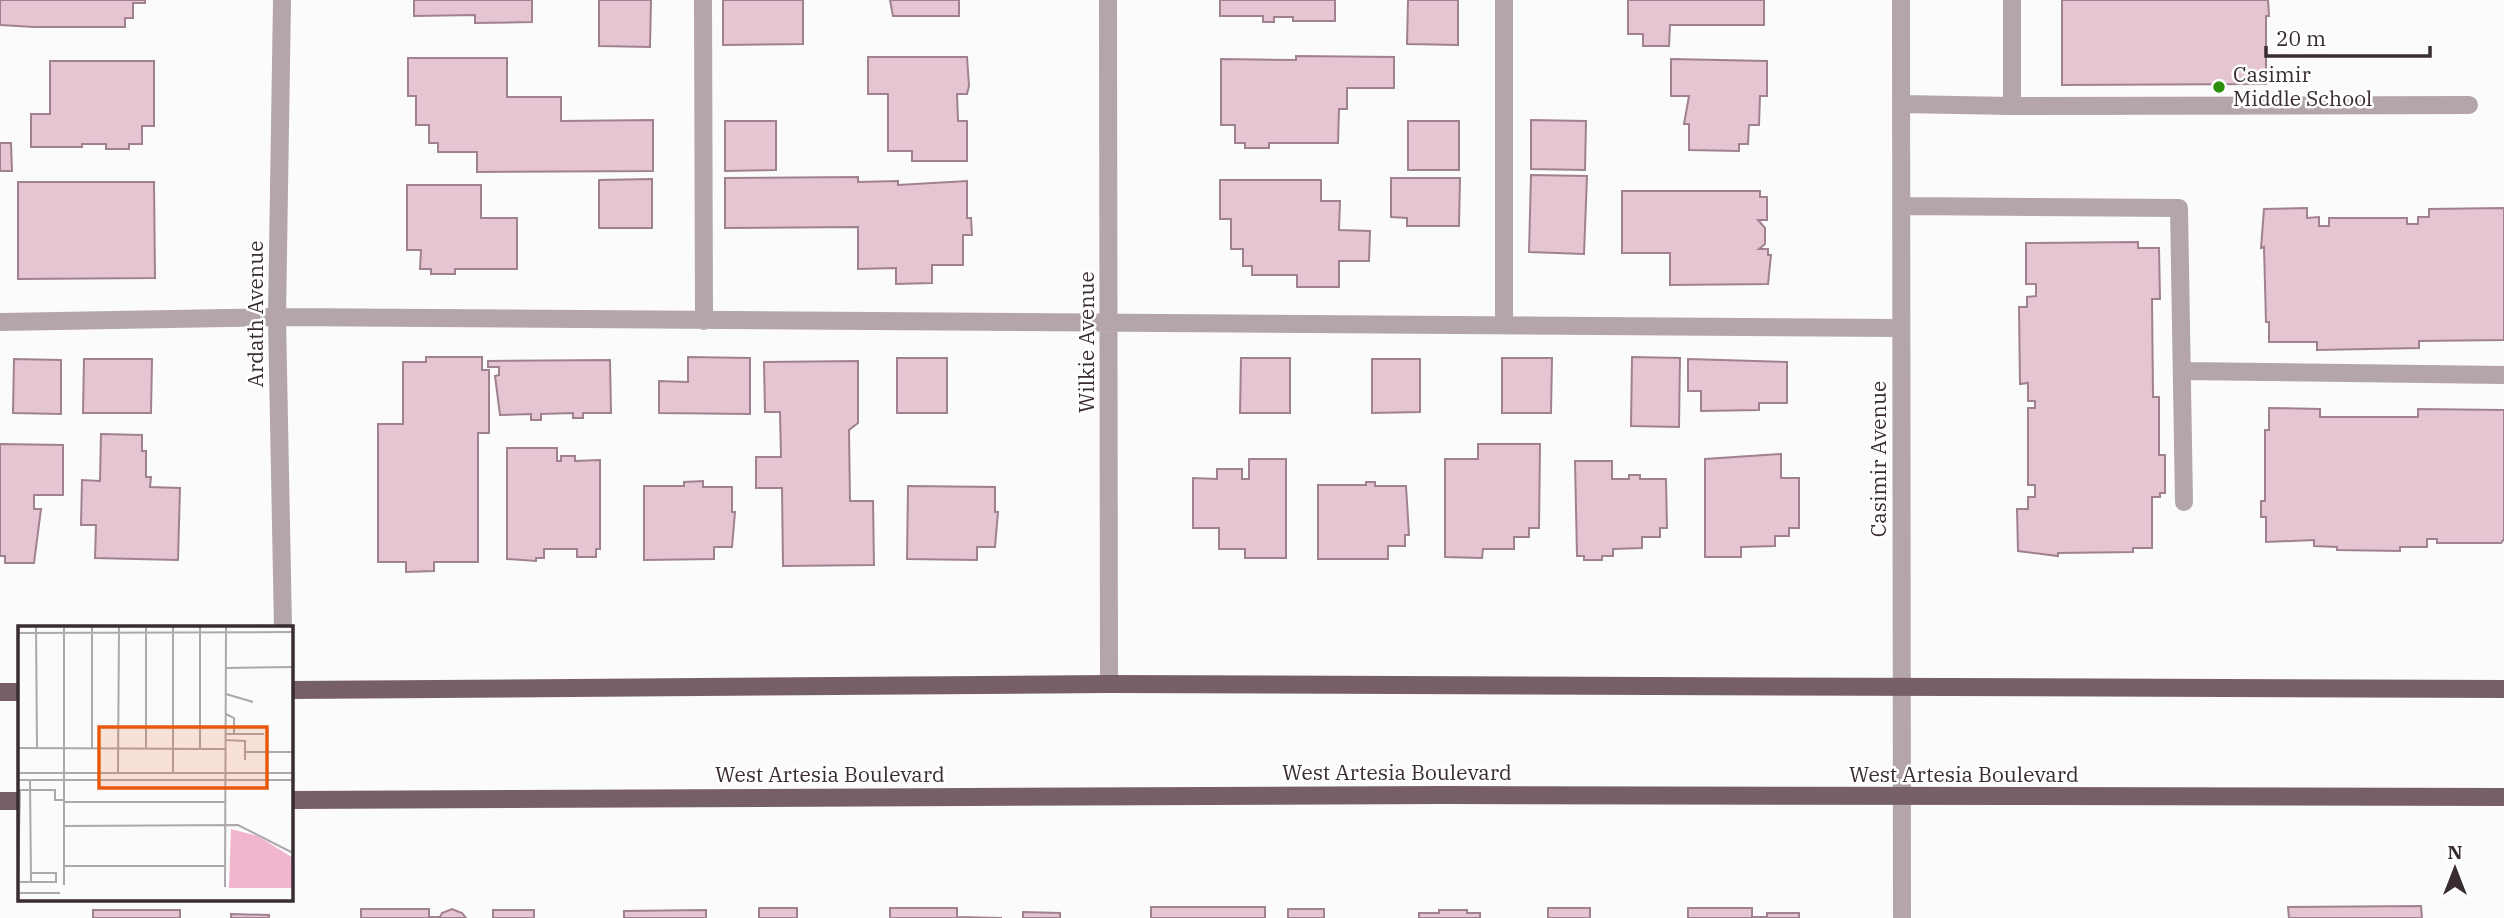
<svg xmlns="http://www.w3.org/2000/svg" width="2504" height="918" font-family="'IBM Plex Serif',serif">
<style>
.building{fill:#e6c5d3;stroke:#a0818f;stroke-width:2}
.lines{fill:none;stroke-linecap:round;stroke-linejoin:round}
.minor{stroke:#b3a5ab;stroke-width:18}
.major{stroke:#775f69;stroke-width:18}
.poi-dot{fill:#2c8f0b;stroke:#fff;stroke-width:2.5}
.labels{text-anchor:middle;stroke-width:5;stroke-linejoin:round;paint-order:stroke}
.poi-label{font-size:21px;fill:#392c32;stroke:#fff;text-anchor:start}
.street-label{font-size:21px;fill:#392c32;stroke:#fff}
.inset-road{fill:none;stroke:#ada8ab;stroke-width:2}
.view{fill:#e8590c;fill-opacity:0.15;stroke:#e8590c;stroke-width:3.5}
.inset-edge{fill:none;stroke:#392c32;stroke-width:3.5}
</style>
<rect width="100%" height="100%" fill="#fbfbfb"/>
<path class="building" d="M0,0H145V3H133V18H125V27H34L0,25Z
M414,0H532V22L475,23V15L414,16Z
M599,0H651L650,47L599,46Z
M723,0H803V44L723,45Z
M890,0H959V16H893Z
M1220,0H1335V21H1293V17H1274V22H1263V16H1220Z
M1408,0H1458V45L1407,44Z
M1628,0H1764V25H1670L1669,46H1643V34H1628Z
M2062,0H2268L2269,16H2266V84L2062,85Z
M1296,56L1394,57V88H1347V109H1339L1338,143H1269V148H1245V143H1235V125H1221V59L1296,60Z
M868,57H967L969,86L967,94H957L958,121H967V161H912V151H888V94H868Z
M408,58H507V97H561V121L653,120V171L477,172V152H438V143H429V125H416V96H408Z
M1671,59L1767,61V96H1760L1759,125H1749L1748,144H1739V151L1689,150V124H1684L1689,96H1671Z
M50,61H154V126H142V144H129V149H106V144H82V147H31V114H50Z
M1531,120L1586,121L1585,170L1531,169Z
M725,121H776V170L725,171Z
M1408,121H1459V170H1408Z
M0,143H11L12,171H0Z
M1531,175L1587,176L1584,254L1529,252Z
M858,177V182L898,181V185L967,181V218H971L972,235H963V265H932V283L896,284V268L858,269V227L725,228V178Z
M1391,178H1460L1459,226H1407V218L1391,217Z
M652,179V228H599V180Z
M1220,180H1321V201H1340L1339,230L1370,231L1369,261H1339V287H1297V275H1252V266H1243V249H1231V219H1220Z
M18,182H154L155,278L18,279Z
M407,185H481V218H517V269H455V274H431V269H420L421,250H407Z
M1622,191H1760V197H1767V220H1758L1765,228V244L1759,249H1768V255H1771L1768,284L1670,285V253H1622Z
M2307,208V218L2319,217V226H2329V218H2407V224H2418V217H2429V209L2504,208V340L2419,341V348L2317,350V342H2269V322H2266L2264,247L2261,248L2264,209Z
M2138,242V248H2159L2160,299H2152L2153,397H2159V455H2165V493H2160V497H2152V548H2133V552L2058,553V556L2018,551L2017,509H2028V497H2035V485H2028V408H2035V401H2028V383L2020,384L2019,307H2027V297L2036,296V284H2026V243Z
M426,357H482V370H489V433H478V562H434V571L406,572V562H378V424H403V362H426Z
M688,357L750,358V414L659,413V381L688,382Z
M1632,357L1680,358L1679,427L1631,426Z
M897,358H947V413H897Z
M1241,358H1290V413H1240Z
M1502,358H1552L1551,413H1502Z
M14,359L61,360V414L13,413Z
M84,359H152L151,413H83Z
M1372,359H1420V412L1372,413Z
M1688,359L1787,362V403H1759V410L1701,411V391H1688Z
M610,360L611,413H583V418H573V413L541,414V420H531V414L500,415L495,376L499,375V367H488V361Z
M858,361V423L849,430L850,501H873L874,565L783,566L782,488H756V457H781L780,412H765L764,362Z
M2269,408L2320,409V417H2418V409L2504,410V539L2501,543H2437V539H2427V547H2400V551L2337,550V547L2314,546V540L2266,542V517H2261V501H2265V430H2269Z
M101,434L142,435V451H146V477H151L150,487L180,488L178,560L95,558L96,525H81L82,480L100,481Z
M0,444L63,445V495H34V509H41L34,563H5V556H0Z
M1478,444H1540L1539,528H1529V537H1514V549H1483L1482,558L1445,557V459H1478Z
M507,448H557V461H561V456H575V461L600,460V549H596V557H577V549H544V558H536V561L507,559Z
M1781,454V478H1799V528H1789V536H1775V546L1741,547V557H1705V459Z
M1249,459H1286V558H1245V549H1219V528H1193V478L1217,479V469H1242V479H1249Z
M1575,461H1612V479H1629V475H1640V479H1666L1667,528H1660V537H1642V548L1613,549V556H1602V560H1584V556H1577Z
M703,481V487H732V512H735L732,547H714V559L644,560V486H684V482Z
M1366,482H1375V486H1406L1409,535H1405V546H1388V559H1318V485H1366Z
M908,486L995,487V512H998L995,547H977V560L907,559Z
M2421,906L2422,918H2289L2288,907Z
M1151,907H1265V918H1151Z
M759,908H797V918H759Z
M890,908H957V917L1002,918H890Z
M1548,908H1590V918H1548Z
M1688,908H1752V917H1767V913H1799V918H1688Z
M361,909H429V917H440L442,913L452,909L462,913L466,918H361Z
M1288,909H1324V918H1288Z
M93,910H180V918H93Z
M493,910H534V918H493Z
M706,910V918H624V911Z
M1439,910H1467V913H1480V918H1419V913H1439Z
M1023,912L1060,913V918H1023Z
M231,914L269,915V918H231Z"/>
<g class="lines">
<path class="minor" d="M282,0L277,317L283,628
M703,0L704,321
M1108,0L1109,684
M1504,0V325
M1901,0L1902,918
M1901,104L2012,106L2469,105
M2012,106V0
M1901,206L2179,208L2184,502
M0,322L277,317L1901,328
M2182,371L2504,375"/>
<path class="major" d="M290,690L1109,684L2504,689
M0,692H19
M290,800L1444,795L2504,797
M0,801H19"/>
</g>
<circle class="poi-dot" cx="2219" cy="87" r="7"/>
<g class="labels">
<g class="poi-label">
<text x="2233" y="82">Casimir<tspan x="2233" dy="24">Middle School</tspan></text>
</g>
<g class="street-label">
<text transform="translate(256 314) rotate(-90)" y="7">Ardath Avenue</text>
<text transform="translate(1087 342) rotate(-90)" y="7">Wilkie Avenue</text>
<text transform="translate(1879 459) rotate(-90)" y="7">Casimir Avenue</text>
<text x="1397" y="780">West Artesia Boulevard</text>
<text x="830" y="782">West Artesia Boulevard</text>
<text x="1964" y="782">West Artesia Boulevard</text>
</g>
</g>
<g transform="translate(18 626)">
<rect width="275" height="275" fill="#fbfbfb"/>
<path d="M213,203L240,210L275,232V262H211Z" fill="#f2b5d0"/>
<path class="inset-road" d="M18,0L19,122M74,0V122M128,0V122M155,0V146M182,0V122M0,7L275,6M208,42L275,41M208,68L235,76M208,88L216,92V108M208,108H246M208,114L227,115V134M0,122L208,123M227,126H275M0,147H275M100,147L101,0M0,154H275M12,154L13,256M46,176H208M46,200L220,199L275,227M46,240H208M0,256L2,164H37V174H45M2,256H38V247H13M46,259V0M207,261L208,0M0,267H42"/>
<path class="view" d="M81,101H249V162H81Z"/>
<rect width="275" height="275" class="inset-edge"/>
</g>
<g transform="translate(2455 869)" stroke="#ffffff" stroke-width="5" paint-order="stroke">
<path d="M0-5L12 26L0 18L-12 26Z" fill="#392c32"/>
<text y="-10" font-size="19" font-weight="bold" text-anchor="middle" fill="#392c32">N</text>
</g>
<path d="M2266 46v10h164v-10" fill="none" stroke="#392c32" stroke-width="3.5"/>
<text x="2276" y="46" font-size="21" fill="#392c32" stroke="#ffffff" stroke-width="5" paint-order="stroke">20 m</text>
</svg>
